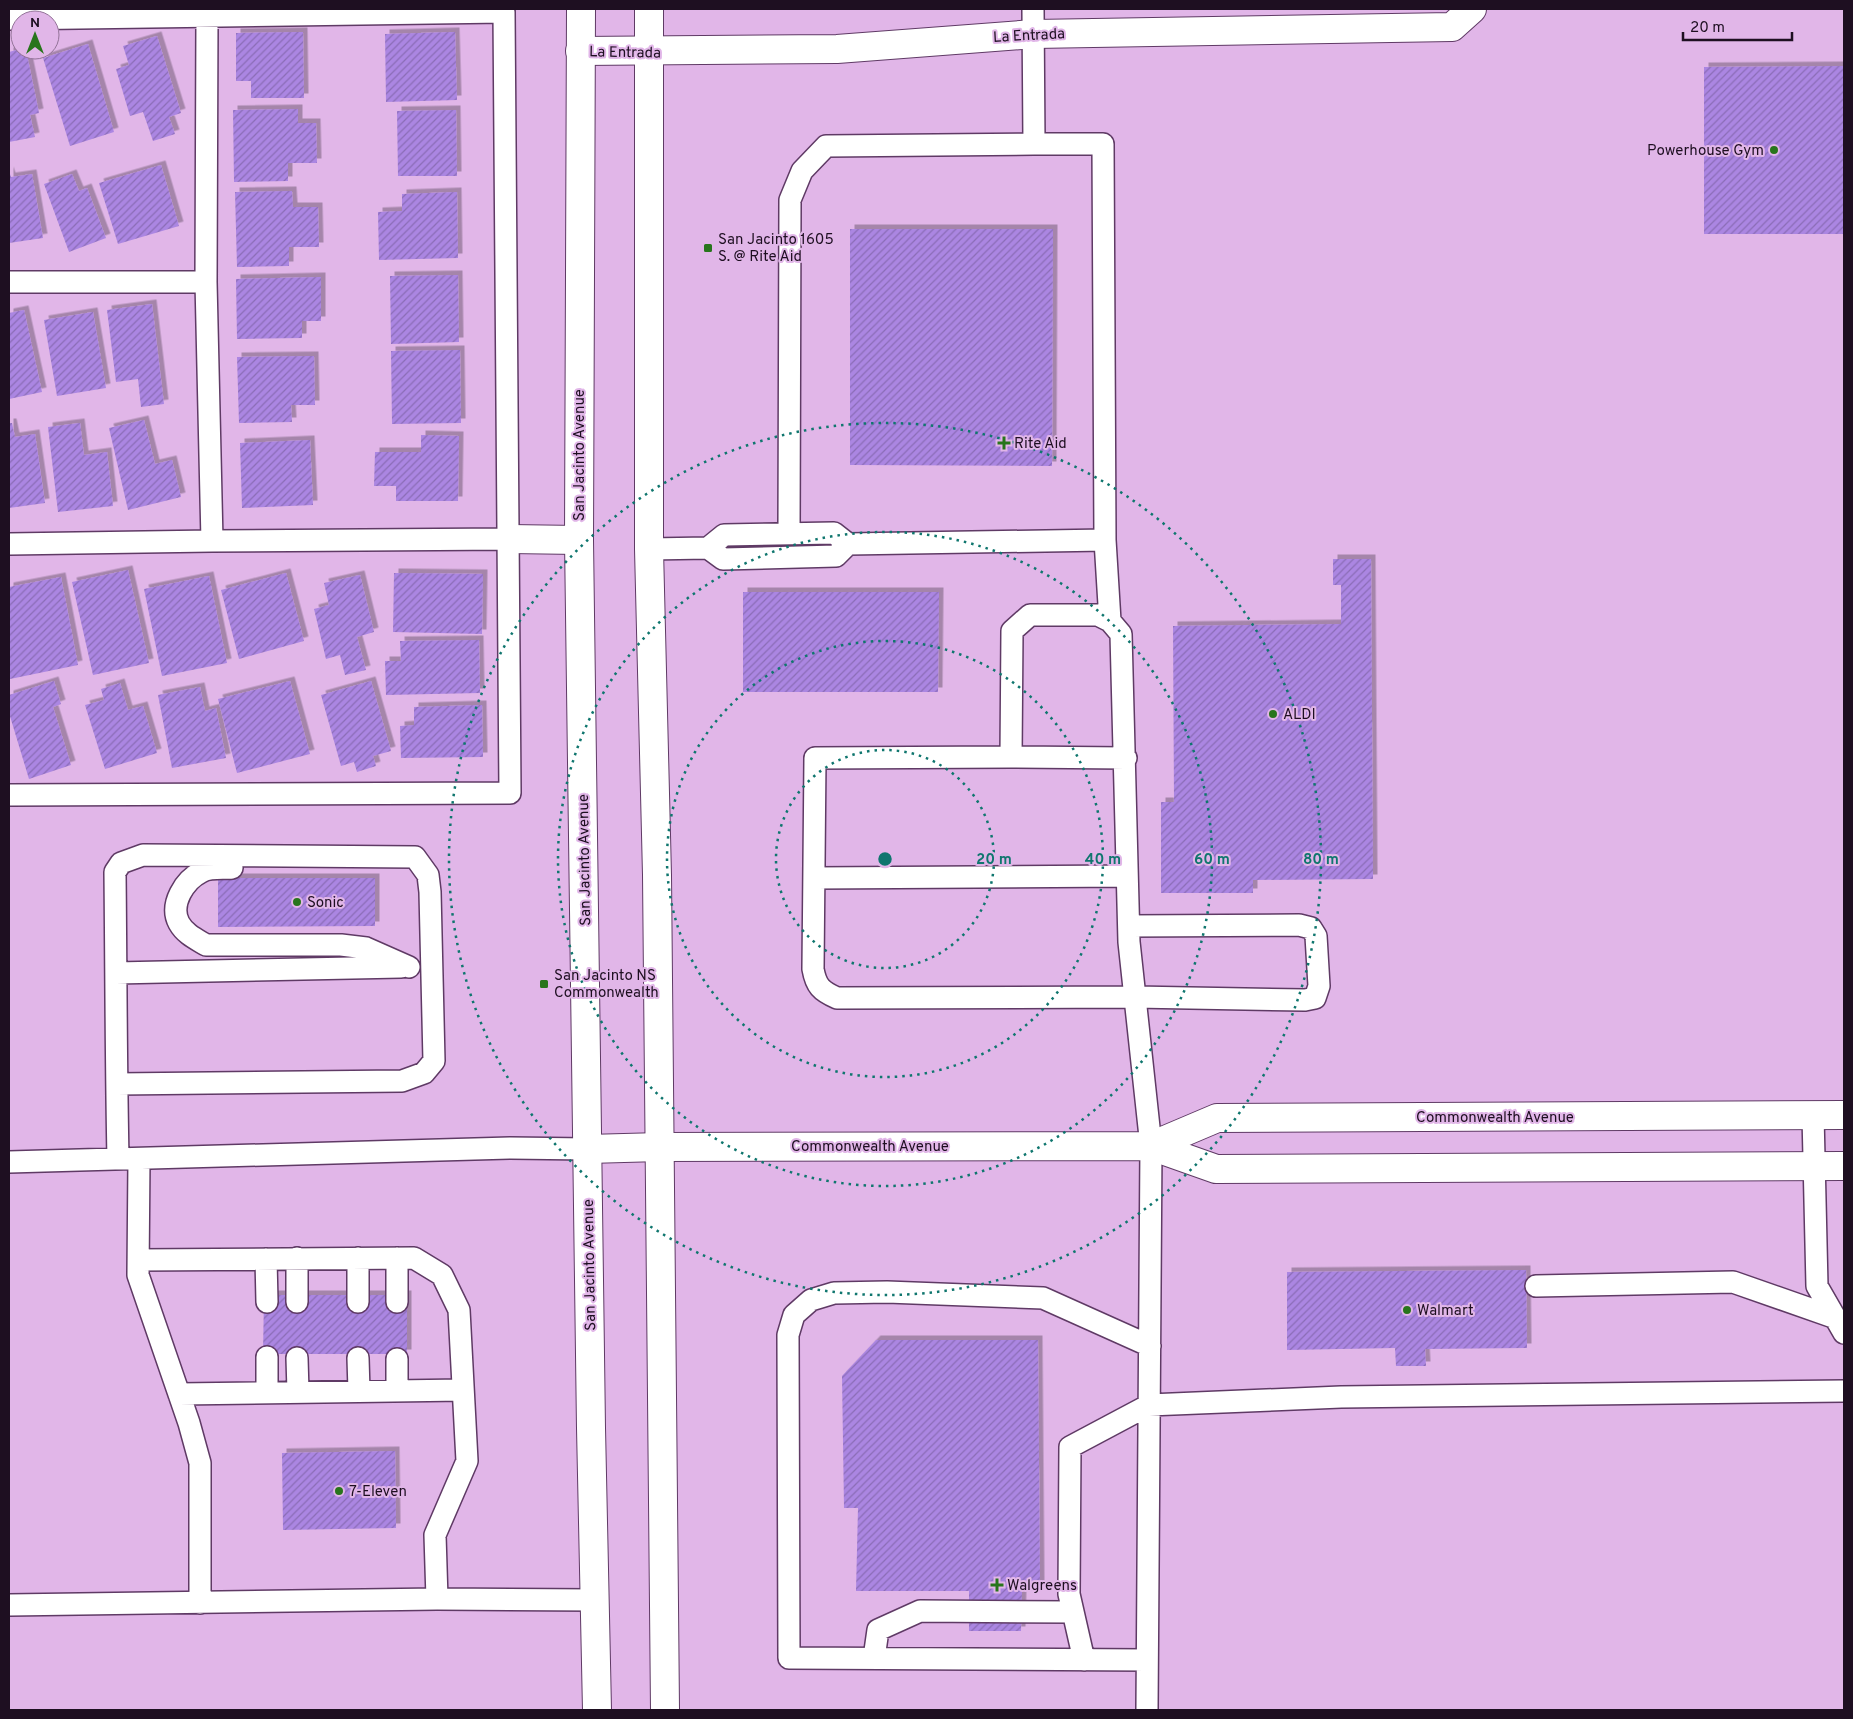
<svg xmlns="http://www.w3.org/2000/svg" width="1853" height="1719" font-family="Overpass,sans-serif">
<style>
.building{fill:url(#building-hatch);filter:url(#shadow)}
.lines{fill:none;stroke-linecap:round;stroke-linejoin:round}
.lane-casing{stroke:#5f3a65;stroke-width:24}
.street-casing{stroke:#5f3a65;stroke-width:30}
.secondary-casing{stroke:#5f3a65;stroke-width:30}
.lane{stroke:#fff;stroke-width:21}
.street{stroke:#fff;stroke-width:28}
.secondary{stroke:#fff;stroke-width:28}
.ring{fill:none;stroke:#0f766e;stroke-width:2.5;stroke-dasharray:2.5 5}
.poi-dot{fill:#28751c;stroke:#e1b6e8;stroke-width:2}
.labels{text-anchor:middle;stroke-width:4;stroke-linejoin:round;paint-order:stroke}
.street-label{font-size:15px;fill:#1e0f21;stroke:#e1b6e8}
.poi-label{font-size:15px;fill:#1e0f21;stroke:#e1b6e8;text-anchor:start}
.centre{fill:#0f766e;stroke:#e1b6e8;stroke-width:2.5}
.ring-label{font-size:15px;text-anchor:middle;font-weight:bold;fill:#0f766e;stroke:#e1b6e8;stroke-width:4;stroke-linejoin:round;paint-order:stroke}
</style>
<defs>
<pattern id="building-hatch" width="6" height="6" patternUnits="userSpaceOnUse" patternTransform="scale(1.25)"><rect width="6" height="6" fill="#ab86e2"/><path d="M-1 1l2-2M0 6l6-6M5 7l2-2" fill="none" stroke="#8b6cb7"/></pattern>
<filter id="shadow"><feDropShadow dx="4.5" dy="-4.5" stdDeviation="0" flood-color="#0004"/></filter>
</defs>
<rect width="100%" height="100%" fill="#e1b6e8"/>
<path class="building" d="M303,32L304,98H251V81H236V33Z
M455,32L457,100L386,102L385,34Z
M157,36L181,113L169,117L175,134L153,141L143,112L130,116L116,69L129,65L123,46Z
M88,44L114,132L70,146L43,58Z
M20,49L26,50L39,113L30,115L35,137L9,142V52Z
M1844,66V234H1704V67Z
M298,109V123H316L317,163H288V181L234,182L233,110Z
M456,110L457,176H398L397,111Z
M161,165L179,226L118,244L99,183Z
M9,171L11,177L32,174L43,238L9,243Z
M72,174L79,191L87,188L106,238L69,252L44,184Z
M292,191L293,207H318L319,247H289V266L237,267L235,192Z
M457,192L458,258L379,260L378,212L402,211V194Z
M850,229H1053L1052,466L850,465Z
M458,275L459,342L391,344L390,276Z
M321,277V321H302V338L237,339L236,279Z
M152,304L164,404L141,407L138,379L116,382L107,310Z
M24,310L42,392L9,399V313Z
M93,312L106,388L57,396L44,320Z
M460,350L461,423L392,424L391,351Z
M314,356L315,405H291L292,422L239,423L237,357Z
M144,420L155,464L172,460L181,497L128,510L109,428Z
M9,423H12L15,437L35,434L45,503L9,508Z
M80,423L84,455L107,452L113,506L58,512L48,427Z
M421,435L459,436L458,501H396V486H374L375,452H421Z
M310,440L313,505L242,508L240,443Z
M1333,559H1371L1373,879L1253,880V893H1161V802H1174L1173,626L1341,624V585H1333Z
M128,570L149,663L93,675L72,582Z
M286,573L304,641L239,659L221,590Z
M394,573L483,574L482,634L393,632Z
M360,575L374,632L357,637L366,670L345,675L340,655L326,659L314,609L329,605L324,583Z
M209,576L227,663L162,676L144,589Z
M61,577L78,665L10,679L9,587Z
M743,592H939L938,692H743Z
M479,640L480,693L386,695L385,661H401L400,641Z
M54,681L61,704L53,707L71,765L29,779L9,713V695Z
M290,681L310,754L237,773L218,699Z
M371,681L391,751L373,756L376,766L357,772L354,762L341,766L321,695Z
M120,683L128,710L143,706L157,753L105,769L85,705L104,700L101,689Z
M200,687L205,711L216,708L226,758L172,768L158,695Z
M482,705L483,757L401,758L400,726L414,725V707Z
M218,878H375V926L218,927Z
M1526,1270L1527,1348L1425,1349L1426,1366H1396L1395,1348L1287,1350V1272Z
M264,1295H407V1354H263Z
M876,1340H1038L1040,1590L1022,1591L1021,1631H969V1591H856L858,1508H844L842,1376Z
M395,1451L396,1528L283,1530L282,1453Z"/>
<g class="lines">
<defs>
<path id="lane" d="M9,19L504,12L510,793L9,795
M9,282H206L212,541L509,539
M206,282L207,17
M789,534L790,200L802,171L826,146L1034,144
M1105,540L1110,621
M9,544L212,541
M848,544L1105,540L1103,144H1034L1033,9
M649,549L708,548L724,535L834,533L848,544L836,556L723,559L708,548
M1011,757L1126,758
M232,868C223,869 209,867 201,872C185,880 169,904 179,923C185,934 196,939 206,945H341L366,948L409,967
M815,878L1127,876
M1129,926L1299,925L1311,928L1316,936L1319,986L1315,998L1305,1000L1135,997L837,998C821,991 816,986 813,969L815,758L1011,757L1012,631L1030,615H1098L1110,621L1121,634L1129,942L1151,1146L1147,1710
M116,973L401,967
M117,1084L402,1081L424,1073L434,1061L430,892L428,875L415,857L143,855L121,863L115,872C116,967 116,1063 118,1159
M1813,1115L1817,1286L1844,1333
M139,1159L138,1275L189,1423L200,1463V1603
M9,1162L510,1148L588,1149
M297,1258V1302
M358,1258V1302
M397,1258V1302
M266,1259L267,1302
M139,1260L414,1258L442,1275L459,1310L467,1461L435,1535L437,1599
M1536,1286L1733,1282L1836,1318
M267,1357V1392
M297,1358L298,1392
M358,1358L359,1391
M397,1359V1391
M179,1394L463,1390
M9,1605L437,1599L595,1600
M874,1658L878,1630L920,1611L1073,1612
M1084,1660L1069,1594L1070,1447L1149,1405L1341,1397L1844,1391
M1147,1660L789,1658L788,1335L794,1315L811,1300L834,1293L887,1292L1043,1298L1150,1346"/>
<path id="street" d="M580,51L837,49L1034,34L1452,27L1472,9
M509,539L579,540
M1151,1146L1217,1118L1844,1115
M588,1149L660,1147L1151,1146L1216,1169L1844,1166"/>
<path id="secondary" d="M581,9L579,540L591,1428L597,1710
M649,9V549L657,875L665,1710"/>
</defs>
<use href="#lane" class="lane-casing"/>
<use href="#street" class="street-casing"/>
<use href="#secondary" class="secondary-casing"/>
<use href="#lane" class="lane"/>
<use href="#street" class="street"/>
<use href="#secondary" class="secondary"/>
</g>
<g class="ring">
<circle cx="885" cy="859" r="109"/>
<circle cx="885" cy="859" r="218"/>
<circle cx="885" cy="859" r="327"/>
<circle cx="885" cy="859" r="436"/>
</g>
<g class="poi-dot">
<circle cx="1774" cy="150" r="5"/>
<rect x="703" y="243" width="10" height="10" rx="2.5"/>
<path d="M1001.5 435.5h5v5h5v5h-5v5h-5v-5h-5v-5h5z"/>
<circle cx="1273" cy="714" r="5"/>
<circle cx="297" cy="902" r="5"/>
<rect x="539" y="979" width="10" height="10" rx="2.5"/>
<circle cx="1407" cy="1310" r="5"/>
<circle cx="339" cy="1491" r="5"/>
<path d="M994.5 1577.5h5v5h5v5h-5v5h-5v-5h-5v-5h5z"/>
</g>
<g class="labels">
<g class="street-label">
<text transform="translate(1029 35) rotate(-3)" y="5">La Entrada</text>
<text transform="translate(625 52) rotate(1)" y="5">La Entrada</text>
<text transform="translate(579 455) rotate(-90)" y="5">San Jacinto Avenue</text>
<text transform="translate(584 860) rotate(-91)" y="5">San Jacinto Avenue</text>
<text x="1495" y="1122">Commonwealth Avenue</text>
<text x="870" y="1151">Commonwealth Avenue</text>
<text transform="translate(589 1265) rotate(-91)" y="5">San Jacinto Avenue</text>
</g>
<g class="poi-label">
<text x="1764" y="155" text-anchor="end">Powerhouse Gym</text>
<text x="718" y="244">San Jacinto 1605<tspan x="718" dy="17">S. @ Rite Aid</tspan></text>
<text x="1014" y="448">Rite Aid</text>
<text x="1283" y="719">ALDI</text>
<text x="307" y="907">Sonic</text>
<text x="554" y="980">San Jacinto NS<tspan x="554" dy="17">Commonwealth</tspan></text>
<text x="1417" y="1315">Walmart</text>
<text x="349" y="1496">7-Eleven</text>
<text x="1007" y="1590">Walgreens</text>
</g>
</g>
<circle cx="885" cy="859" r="8" class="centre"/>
<g class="ring-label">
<text x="994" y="864">20 m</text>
<text x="1103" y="864">40 m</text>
<text x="1212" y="864">60 m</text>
<text x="1321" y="864">80 m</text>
</g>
<rect width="1853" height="1719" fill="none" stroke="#1e0f21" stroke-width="20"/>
<g transform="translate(35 35)"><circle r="24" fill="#e1b6e8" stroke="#937398"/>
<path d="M0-4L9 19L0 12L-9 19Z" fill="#28751c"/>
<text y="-8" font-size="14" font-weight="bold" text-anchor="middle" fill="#1e0f21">N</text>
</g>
<path d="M1683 32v8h109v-8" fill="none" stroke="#1e0f21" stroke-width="2.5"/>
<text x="1690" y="32" font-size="15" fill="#1e0f21" stroke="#e1b6e8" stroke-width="4" paint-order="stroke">20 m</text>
</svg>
